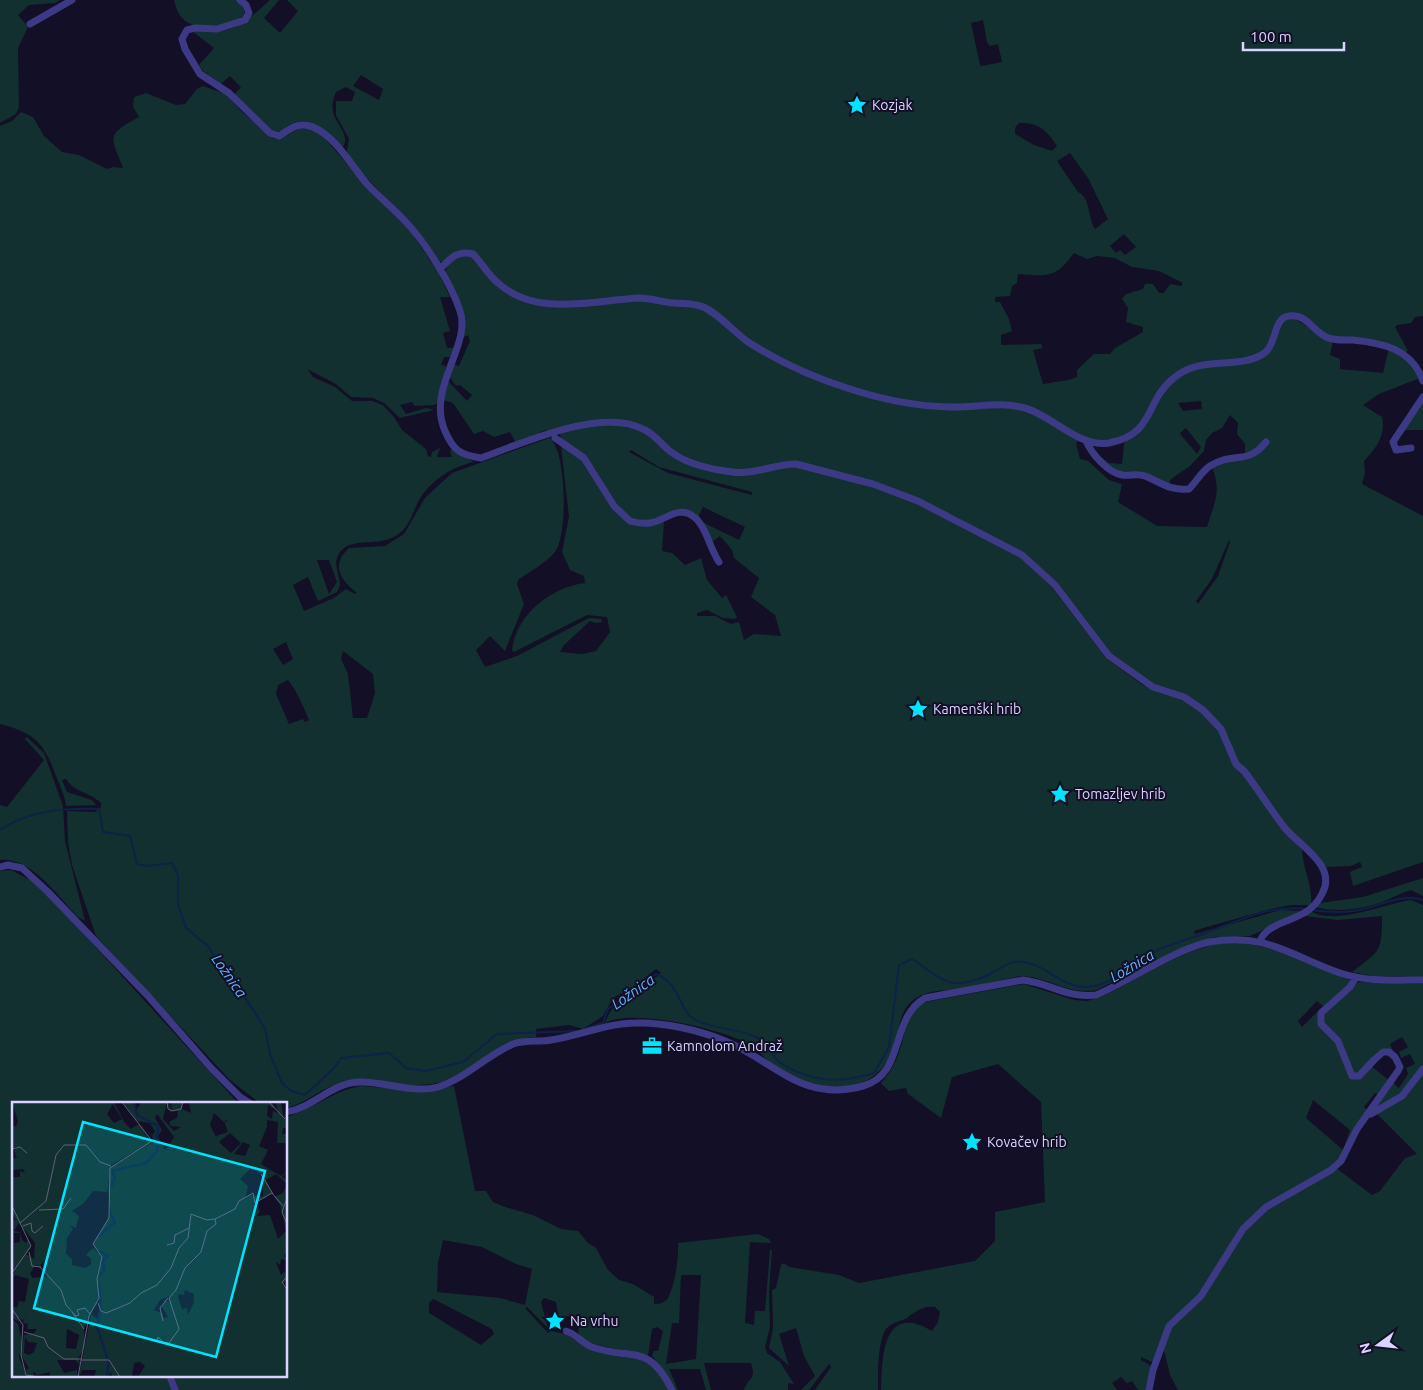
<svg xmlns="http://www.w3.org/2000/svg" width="1423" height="1390" font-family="Ubuntu,sans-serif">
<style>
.green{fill:#12302f;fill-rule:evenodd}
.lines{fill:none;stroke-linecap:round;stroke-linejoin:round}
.stream{stroke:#0c2248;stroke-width:2}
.minor{stroke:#3d3a85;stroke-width:7}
.labels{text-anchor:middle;stroke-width:4;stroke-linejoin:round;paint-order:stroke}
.poi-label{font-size:14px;fill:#d9d4ff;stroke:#130f26;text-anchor:start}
.water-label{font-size:15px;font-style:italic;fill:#62b6ff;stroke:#130f26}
.inset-river{fill:none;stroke:#0c2248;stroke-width:2.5}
.inset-road{fill:none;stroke:#625e7d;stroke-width:1}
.view{fill:#00e5ff;fill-opacity:0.15;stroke:#00e5ff;stroke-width:2.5}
.inset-edge{fill:none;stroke:#d9d4ff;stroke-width:2.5}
</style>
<rect width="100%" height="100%" fill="#130f26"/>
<path class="green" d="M0,0H60L55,3L29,5L18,15L28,27L18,48L19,107L16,114L0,123Z
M174,0H237L243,7L245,16L242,19C216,27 181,37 174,0Z
M270,0H279L264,18L280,33L298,11L287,0H1423V316L1415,317L1411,323L1397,325L1395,327L1408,351L1405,352C1379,340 1360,342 1334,338C1318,335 1304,321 1290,314H1284C1272,324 1278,342 1265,351C1245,366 1206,355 1180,371C1143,393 1152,448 1095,441L1094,439L1079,440L1076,443L1080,459L1088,461L1109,480L1122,484L1118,502L1157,526L1207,527C1214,503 1222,492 1212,467L1226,460L1245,458V444L1237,434L1238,423L1230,415L1222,428L1212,433L1206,440L1204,451L1190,466L1171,479L1168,487C1159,484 1154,478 1147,475C1128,467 1117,483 1101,457L1109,463L1122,464L1124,443C1131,436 1140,433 1147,424C1151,419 1151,412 1154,406C1159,393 1171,379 1184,373C1209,359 1242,369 1265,355C1281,346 1273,319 1291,317L1333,341L1330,355L1340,359V369L1383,373L1389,348L1411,361L1420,378L1379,394L1363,405L1382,417C1386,436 1376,448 1364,461L1365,473L1362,484L1423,516V862L1353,886L1350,872L1362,867L1360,862L1351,866L1327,867L1287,828L1246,769L1238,762L1224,730L1205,708L1179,693L1152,685L1121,664L1103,647L1057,583L1021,552L974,528L957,517L884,486L800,462L782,463L751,471L710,467L674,453L644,427L631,422L586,421L549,432L546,430L539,433L538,436L516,443L510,432L494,437L483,431L474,434L453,403L443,400L446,385L449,382L467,401L472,395L460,385L456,386L449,376L452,363L459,366L470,341L468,335L462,338C469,312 451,297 445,274C447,264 451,259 461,254L476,258L493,280L507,291L528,301L546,306H576L638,300L673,306V303C663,301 653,297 643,296C602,293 552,317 513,293C496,282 488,264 473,252L461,250L444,261L437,263L411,225L346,156L349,139L336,115V101H352L355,92L346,87L336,92C334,98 331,104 333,111C335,124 352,136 342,148C327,137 313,113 291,124C284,127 282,133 273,132L233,96L241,87L230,76L221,84L203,71L199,65L214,48L192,31C201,29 210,32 220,31C241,29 255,13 270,0ZM983,20L987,42L990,46L998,44L1002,62L982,66L980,65L971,23ZM361,75L383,89L379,100L353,86ZM1019,123C1038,122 1047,130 1057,146L1052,151L1034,145L1015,134V128ZM1070,153L1088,178L1108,219L1095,229C1088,219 1090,196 1078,192L1057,161ZM1124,234L1136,247L1125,255L1120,250L1116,253L1110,246ZM1074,253L1087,259L1097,256L1115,258L1132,267L1159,271L1183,283L1181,286L1170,284L1164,293H1159L1153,284H1145L1143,289L1126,294L1122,299L1128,308L1126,322L1143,327V332L1115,348L1110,354H1094L1077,370V377L1068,380L1043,384L1033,350L1043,348L1041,344L1001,345V335L1012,331L1009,319L1000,302H995V297L1010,296L1012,286L1017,283L1018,274C1048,276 1055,279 1074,253ZM1201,401L1202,409L1183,411L1178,403ZM1186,428L1201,447L1197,454L1181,435L1180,433ZM1229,540L1230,542L1218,576L1198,604L1196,601L1212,579Z
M203,86L226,94L242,112L274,139L283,137L299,129L309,128L321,134L354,172L408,228L438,272L450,297H440L450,331L443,333L447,348H454L450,357H444L441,365L446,366L438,403L434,405L414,406L412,402L400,405L406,414L426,408L434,410L400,418L384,403L373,398L351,397L336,384L307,369L313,377L335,387L352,401H372L383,405L394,417L402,430L426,449L428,456L431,457L432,452L440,448L437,457H452L450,451L452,449L474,462C454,466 433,479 421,497C414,507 412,521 403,530C383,551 354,534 340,552C332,562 339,573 340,585L337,592L318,601L308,577L293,585L304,611L334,598L346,589L355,594L357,593C341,580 330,566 349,548L385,546L404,534L425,498L452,473L549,438C567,448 568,536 555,552C546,563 529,572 518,580L517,584L524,604L505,651L490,636L476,650L485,667L517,656L589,618L601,619L602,622L595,623L590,621L564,645L560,652L582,654L596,651L610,632L607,617L587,615L514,652L512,650C516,614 552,587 585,583L584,576L570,570L562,552L569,517L561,446L581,459L612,507L627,522L643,526L664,522L662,551L672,553L685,565L701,558L707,580L722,598L726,595L737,617L735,619L723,618L707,610L697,613V616H715L731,624L739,622L744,640L754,634L781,636L775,615L751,597L759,578L734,558L732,550L720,536L712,542C689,504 677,515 639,523L618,510L594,467L561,441L560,432L572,428L618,425L641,430L659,444L717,471L794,466L855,480L917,504L1019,556L1052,587L1107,659L1143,685L1181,698L1201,711L1220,732L1242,772L1302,850C1303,870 1313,885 1311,905H1291L1271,909L1203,928L1194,931L1195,934L1281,910L1305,911L1250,936L1214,937L1191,944L1096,990C1067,995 1047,976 1020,976C999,980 978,986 956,989C943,991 928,990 916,998C900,1009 900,1024 896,1041C888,1071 866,1088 835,1087C815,1087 792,1077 775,1066C765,1060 759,1050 749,1044C721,1029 633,1008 605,1023C613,1002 621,1002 638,991C646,986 653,979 661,973L656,969L636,985L613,998L603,1016L583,1029L569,1025L536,1029V1037C496,1039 479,1069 444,1081C411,1092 373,1076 338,1084C319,1089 305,1104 286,1108V1104H261L230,1080L96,936L72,865L68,842L67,811L95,812L101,807V803C90,792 75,793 66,779L62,780L67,792L92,800L96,805L66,806C65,796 60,786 56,776C44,743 35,733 0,724V126L12,121L21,112L33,117L44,136L62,152L79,155L107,169L113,167L123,168C110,135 106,135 139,117L133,107L134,97L146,93L176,105L185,104L197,89ZM631,450L659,467L752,492V495L668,473L629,452ZM703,507L745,527L739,540L700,521L699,515ZM317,560H329L337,582L329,594ZM286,642L293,659L283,665L273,649ZM343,651L373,674L375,693L367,718H353L348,674L341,659ZM288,680C297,691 303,706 309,720L305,722L303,719L289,724L276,694L278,685Z
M1423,399V430H1402Z
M27,737L44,753L63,806L65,841L85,921L78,917C58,897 32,857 0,860V805L7,807L44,760L25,739Z
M11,870L30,880L48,895L239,1104H14V1376H167L172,1390H0V871Z
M1423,878V896L1411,890C1401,893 1394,897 1385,901C1364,909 1337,913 1315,907L1320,903L1363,897Z
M1411,900L1423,905V977L1374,976L1352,972C1380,951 1382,952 1382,916L1338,920L1304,916L1310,911C1335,926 1384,904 1411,900Z
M1227,942C1272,943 1312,964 1352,981L1319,1013L1318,1022L1336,1039L1351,1078L1371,1066L1390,1081L1381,1095L1375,1093L1364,1107L1369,1111L1336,1168L1372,1195L1380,1191L1405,1158L1417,1154L1376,1113L1387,1108L1423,1072V1390H1178L1170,1375L1163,1346L1154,1363L1141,1357V1360L1153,1367L1147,1390H1138L1132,1381L1127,1383L1121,1377L1112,1383L1117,1390H881C882,1356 883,1302 932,1331L938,1322L940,1312L935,1307C923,1306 916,1311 907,1318C902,1321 894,1322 889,1326C877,1335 878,1376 878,1390H815L831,1367L829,1364L809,1390H801L815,1376L804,1356L796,1328L779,1334L789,1366L769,1348L773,1328L772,1290L776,1288L781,1265L784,1263L789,1267L839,1275L859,1283L975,1261L995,1241V1212L1045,1202L1041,1102L998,1064L952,1077L941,1118L908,1094L906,1088L889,1091L881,1083C889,1074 895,1064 899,1052C906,1034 906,1011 925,1002L1024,984L1074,1000L1087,1001L1101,997C1141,978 1183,948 1227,942ZM1317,1001L1323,1006L1302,1027L1298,1021ZM1313,1100L1350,1130L1343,1150L1306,1118Z
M1358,982L1423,984V1067L1395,1099L1374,1110L1393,1083L1399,1088L1408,1074L1406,1068L1415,1064L1410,1054L1401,1058L1399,1052L1408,1047L1402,1037L1390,1044L1393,1051L1386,1050L1359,1074L1353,1075L1341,1042L1324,1025L1321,1015Z
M361,1086L426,1091L454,1086L475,1191H486L493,1202L505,1207L533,1215L561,1229L578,1231L588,1243L596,1248L608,1270L619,1280L633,1284L654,1297V1304C659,1304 665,1303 668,1298C675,1285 679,1257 678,1243L758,1234L769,1239L771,1243L750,1242L745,1323L754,1325L755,1311H765L770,1250H772L769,1293L770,1327L765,1347L767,1353L780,1362L794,1384L788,1383V1390H744C748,1377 757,1380 751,1363H704L711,1390H706L700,1369H669L678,1390H674L652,1355L654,1351H658L663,1331L657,1327L652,1329L648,1356C624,1348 600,1350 578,1336L579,1319L567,1316L565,1320H559L556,1302L544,1298L541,1302L548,1328L527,1307L525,1308L545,1330L566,1334L583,1345L631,1354L653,1363L669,1390H178L174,1376H286V1117C314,1109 332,1091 361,1086ZM443,1240L482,1247L516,1264L532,1269L525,1305L500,1298L437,1292L438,1263ZM681,1275H701L696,1359L666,1364L672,1323H679ZM433,1299L492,1329L494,1334L481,1345L429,1313V1303Z"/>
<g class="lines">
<path class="stream" d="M0,830C30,810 64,808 99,809L103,832L130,836L137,864L148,866L172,863L178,875V904L186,928L209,947L228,979L239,989L265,1028L270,1054L282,1083L291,1091L305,1095L334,1068L341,1058L389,1053L406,1068L426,1071L463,1062L497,1034L578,1031
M1312,910C1327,912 1344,913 1359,910C1380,906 1403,893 1423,900
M587,1028L603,1023L608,1009L656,974C680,983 679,1010 694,1019C713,1030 739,1028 756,1037C767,1042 772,1058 782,1064C812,1083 842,1083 874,1073L889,1047L899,965L912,959C942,979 949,992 986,976C995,972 1005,964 1014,962C1048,958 1063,998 1102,984C1123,976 1140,958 1160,949C1174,943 1189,939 1203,934C1235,922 1271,904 1305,909"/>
<path class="minor" d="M240,0L246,5L249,13L245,20L217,29L195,28L187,30L182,39L185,49L200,74L229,93L270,133L279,136C290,129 299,121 313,127C336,137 351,165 367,184C379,197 393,208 405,221C425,242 451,283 460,311C472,345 426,388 445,431C453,450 460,455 481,458C523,443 603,406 645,430C655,435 663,446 671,452C687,464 713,470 732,472C755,475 774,464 796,464L873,484L918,501L1022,555L1055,585L1109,656L1153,687L1184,697L1203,710L1221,729L1236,764L1244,771C1258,789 1270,809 1284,827C1299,846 1338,865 1322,894C1318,902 1311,909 1304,913C1289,922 1267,924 1260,941
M30,24L72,0
M440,269C451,258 457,250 473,254C482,263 488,275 498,283C537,318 594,300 640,298C651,298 662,302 673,303C682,304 692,303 700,306C714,309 735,333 748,342C778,361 812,377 847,388C880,399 913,406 949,407C975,408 999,401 1025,408C1053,416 1079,448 1109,443C1157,433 1143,402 1175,377C1202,355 1238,370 1263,354C1277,346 1273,317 1289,316C1307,314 1312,330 1326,337C1334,341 1344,340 1353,340C1383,343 1412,349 1423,381
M555,438L584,458L614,506L630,521C637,523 643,524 650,523C664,521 680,504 694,517C706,526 710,549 719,562
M1086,441C1092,454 1107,472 1122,475C1130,476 1138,473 1145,476C1162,483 1170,491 1189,489C1196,482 1202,471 1210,466C1233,451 1247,466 1266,442
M1411,448L1396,450L1393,442L1423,397
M0,867L8,865L22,868L48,892L148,996L212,1069L240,1097L251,1104
M286,1112C313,1108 331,1083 359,1082C384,1081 413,1094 438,1087C466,1078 486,1056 513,1044C524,1040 539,1042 551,1040C579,1036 607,1023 636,1023C663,1022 699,1030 725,1041C775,1061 801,1103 863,1086C906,1074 889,1019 925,998L1023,980C1050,983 1065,998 1096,995C1129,981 1176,949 1209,942C1266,932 1291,956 1340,973C1367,982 1395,980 1423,980
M1371,1114L1402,1096L1423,1069
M566,1331C576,1334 582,1343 592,1347C633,1361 648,1342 672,1390
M170,1376L175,1390
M1149,1390L1153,1370L1169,1326L1201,1296L1243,1229L1266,1207L1331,1170L1341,1161L1357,1129L1398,1071L1400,1067L1395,1057L1389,1052H1383L1374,1060L1359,1076H1352L1338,1041L1321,1024V1013L1350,987L1356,977"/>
</g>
<defs>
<symbol id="sight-bare" viewBox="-9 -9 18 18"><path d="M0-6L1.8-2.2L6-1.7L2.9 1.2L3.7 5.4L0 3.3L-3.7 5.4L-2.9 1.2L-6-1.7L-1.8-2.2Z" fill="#00e5ff" stroke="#130f26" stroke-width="2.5" paint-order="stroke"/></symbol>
<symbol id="office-bare" viewBox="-9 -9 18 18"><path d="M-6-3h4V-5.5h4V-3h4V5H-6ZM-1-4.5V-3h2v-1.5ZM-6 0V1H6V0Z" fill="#00e5ff" stroke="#130f26" stroke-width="2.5" paint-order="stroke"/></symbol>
</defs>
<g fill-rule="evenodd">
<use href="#sight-bare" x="843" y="91" width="28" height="28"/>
<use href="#sight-bare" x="904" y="695" width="28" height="28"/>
<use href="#sight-bare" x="1046" y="780" width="28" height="28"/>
<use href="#office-bare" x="638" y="1032" width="28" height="28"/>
<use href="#sight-bare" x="958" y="1128" width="28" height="28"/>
<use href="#sight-bare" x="541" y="1307" width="28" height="28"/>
</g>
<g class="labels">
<g class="poi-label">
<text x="872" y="110">Kozjak</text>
<text x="933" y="714">Kamenški hrib</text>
<text x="1075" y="799">Tomazljev hrib</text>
<text x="667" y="1051">Kamnolom Andraž</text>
<text x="987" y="1147">Kovačev hrib</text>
<text x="570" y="1326">Na vrhu</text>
</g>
<g class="water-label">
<text transform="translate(1132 966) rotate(-31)" y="5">Ložnica</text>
<text transform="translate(229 976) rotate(55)" y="5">Ložnica</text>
<text transform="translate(633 992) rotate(-35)" y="5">Ložnica</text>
</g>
</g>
<g transform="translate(12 1102)">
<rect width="275" height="275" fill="#130f26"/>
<path d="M0,0H102L112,20L119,27L127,22L139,40L99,63L95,90L81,89L72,101L60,109L67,114L64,126L54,121L63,126L58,124L61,127L55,136L54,152L60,157V163L73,166L79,162V156L74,153L81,146L90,155L85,173L87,194L72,227L73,245L66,257L69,263L63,258H45L52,271L65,268V275H38V270L25,273L21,269L22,275H0V217L6,222L10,240L7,255L15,275L14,268L17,266L9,253L12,233L22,231L25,227H15L16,222L11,221L13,213L11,219L6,215L8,220L0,216V204L5,206L7,199L13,200L17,177L3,173L0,177L4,164L0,170V116L4,119L0,112V75H8V69L13,71L11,67L0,68V56H5L2,49L6,45L0,46V23L4,25L6,19ZM101,2L110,17L102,21L95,12ZM7,121L23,141L22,157L14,152L19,146L16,138L14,141L10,138L8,131V140L2,141V131H10L2,129ZM32,158L31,164L36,174L21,176L18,172L23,163L28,164ZM55,227L67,233L64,247L54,246ZM13,235L16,240L25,241L22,250L17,253L12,251ZM111,0H123L124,9L129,0H155L151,17L162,29L169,25L159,24L157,20L165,16L166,9L157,8L156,0L160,8L159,0H170V7L179,11L177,0H256L262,3V7L256,3L255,14L260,17L261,9L266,11L264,0H269L272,18L275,0V26H271L270,32H275V41H265L266,20L255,18V25L247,44L256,48L249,62L269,74L275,70L270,75L275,78V120L270,113L275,124V149L272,154L275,158L269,157L268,163L264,160L269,173L272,170L275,173V179L270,182L275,189V275H126L133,264L128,260L122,261L120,275H100L99,270L95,275L97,267L94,275H82L84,268H70L67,275L79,212L85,217L88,207L85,177L91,155L81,143L99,112L96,88L99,65L139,41L141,36L132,26L140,34L143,29L138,21L125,19ZM202,11L212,20L218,17L212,19L216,30L204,34L205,37L198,23ZM145,12L162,35L153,48L146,34L150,28L143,16ZM218,31L229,41L219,51L207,40ZM231,40L238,43L233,54L222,52ZM238,67L251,71V94L238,93L233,97L236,84L228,77ZM264,72L275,82L271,91L262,95L268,103L274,129L266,137L258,113L245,114L248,109L242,101L260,91L254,78ZM173,188L182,192V200L176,213L175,206L170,207L166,195L167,192L172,193ZM158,194L157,200L153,198L150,205L156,215L152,216L150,211L142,208L148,198Z" fill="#12302f" fill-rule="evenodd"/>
<path class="inset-river" d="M99,85L103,76L100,69L134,61L145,49L146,24L125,13L122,0M87,134L103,120L98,111M87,175L92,168L91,158L96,154L87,149M87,181L89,206L85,225L97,261L94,275"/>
<path class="inset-road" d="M155,0L156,7L160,9L169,7L171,0M257,0L273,17M0,47L8,45L15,51M249,72L261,92M275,96L270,110L275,122M0,104L19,144L0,171M27,108L51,107L59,96M8,121L34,99L44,53L52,43H74L88,60L99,64M11,124L19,121L20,129L23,131L31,124M155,143L162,141L163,133L177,126M17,150L20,164L29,165M28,165L49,188L54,203L64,214L67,213L65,208L73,206L78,212M275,175L270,180L275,188M86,201L89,209L94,211L118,201L129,191L145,183L159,166L167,146L176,136L179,112L195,118L203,117L223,107L227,99L241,91L243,101L260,91L271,104M0,207L11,223L9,253L14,273L27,275M60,210L72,227M151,219L148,206L156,196M12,230L32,236L36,245L52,257H69M145,238L146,235L152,241H157L167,227L157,196L164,188L173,166L189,150L195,129L204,122L203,117M69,258H97L108,275M66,275L77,214L87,196L85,177L90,155L81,142L97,116L98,66L140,39L110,0"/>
<path class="view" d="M71,20L253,69L204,255L22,206Z"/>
<rect width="275" height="275" class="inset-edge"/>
</g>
<g transform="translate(1378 1345) rotate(255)" stroke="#130f26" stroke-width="4" paint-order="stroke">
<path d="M0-4L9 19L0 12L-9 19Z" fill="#d9d4ff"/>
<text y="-8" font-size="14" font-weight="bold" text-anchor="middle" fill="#d9d4ff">N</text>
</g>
<path d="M1243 42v8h101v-8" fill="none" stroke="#d9d4ff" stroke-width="2.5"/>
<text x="1250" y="42" font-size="15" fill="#d9d4ff" stroke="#130f26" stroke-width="4" paint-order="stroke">100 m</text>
</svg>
